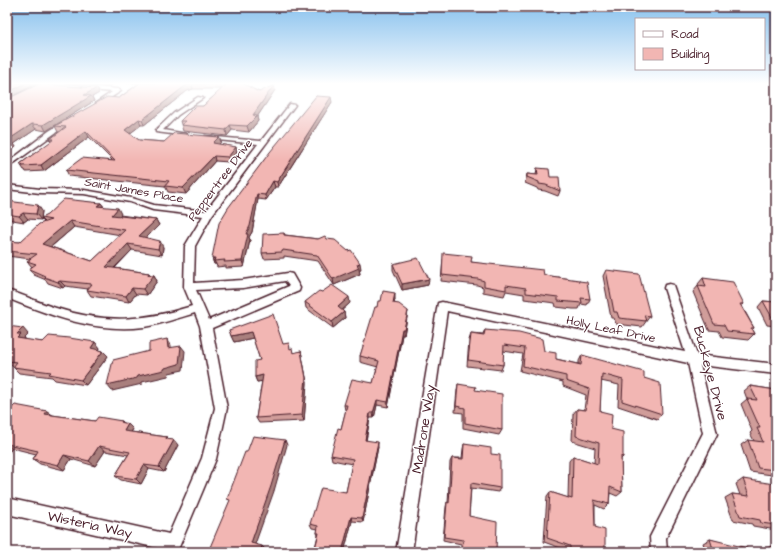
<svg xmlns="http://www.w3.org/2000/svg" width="783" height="559" font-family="'Architects Daughter',sans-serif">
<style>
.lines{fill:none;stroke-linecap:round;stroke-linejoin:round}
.street-casing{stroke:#4a1f2b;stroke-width:3}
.street{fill:#fff;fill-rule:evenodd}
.wall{fill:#d09d9a;stroke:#4a1f2b;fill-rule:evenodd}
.shaded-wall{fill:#a97f7d;stroke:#4a1f2b}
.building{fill:#f2b6b3;stroke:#4a1f2b;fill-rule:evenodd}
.labels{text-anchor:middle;stroke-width:3;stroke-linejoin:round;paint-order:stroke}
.street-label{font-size:12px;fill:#4a1f2b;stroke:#fff}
.near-street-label{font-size:14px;fill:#4a1f2b;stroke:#fff}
</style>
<rect width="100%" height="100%" fill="#fff"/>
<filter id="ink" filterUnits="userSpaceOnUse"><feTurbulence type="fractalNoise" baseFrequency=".025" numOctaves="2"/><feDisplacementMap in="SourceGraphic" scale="8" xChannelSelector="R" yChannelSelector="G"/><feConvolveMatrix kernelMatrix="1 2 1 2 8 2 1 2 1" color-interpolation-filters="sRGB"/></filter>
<g filter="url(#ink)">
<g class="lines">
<defs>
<path id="street" d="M84,86L118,89L121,91L98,106L96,105V103L112,92L82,89L81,88Z
M198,97L203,98L178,115L163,130L187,134V136L156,132V130L174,113Z
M290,104L295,105L212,215L195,246L194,283L243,280L288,273L292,274L300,288L299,291L212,328L227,408L216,459L177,552H161L162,549L7,514V498L169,534L202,458L215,408L200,326L195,313C178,318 162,324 144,327C96,333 51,316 7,298V290C24,295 39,303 56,308C105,324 144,321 192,306L184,287L185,246L203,216L153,210L130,202L84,194L40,193L7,189V185L40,189L84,190L131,198L154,205L206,211L258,144L207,139L205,138V136L261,141ZM285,281L289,286L209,320L196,290L243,288Z
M67,120L70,122L69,123L7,168V163L49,131Z
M669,284L673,285L674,288L697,355L776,364V374L700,365L717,434L666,538L667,552H651L650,537L703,433L688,363L447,311L412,552H396L438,303L442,302L685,352L664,288L665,285Z"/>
</defs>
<use href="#street" class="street-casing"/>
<use href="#street" class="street"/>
</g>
<path class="wall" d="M7,83H38L16,94L97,88L99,93L92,97L94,101L46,131L36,129L14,144L16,147L7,153Z
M55,83H115L108,87Z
M127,83H242L259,92L275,90L257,117L258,121L249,132L232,130L227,136L183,131L180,121L203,106L222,89H193L187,91L144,125H141L130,133L139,140L164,142L219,137L221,142L219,144L236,147L237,153L229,162L215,161L186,194L168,192L165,186L69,176L66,170L112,160L89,137L44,171L26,172L25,170H24L20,164L52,141L50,139L60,132H58L55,126L119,98L139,83Z
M316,96L332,102L278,187H275L266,200L258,199L252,232L249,237L250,240L244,267L226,268V266L217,267L216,264H214L212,258Z
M537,168L550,177L560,191L558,196L545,191L538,190L537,188L525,183L527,174L536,175Z
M7,201L42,211L41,218L101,203L104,207L121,214L120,215L156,220L159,225L146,238L163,247L162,255L132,250L115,268L149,273L151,275H154L157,281L147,295L136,294L129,302L91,296L87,290L88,289L65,286L63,288L48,283L46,280L34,275L29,269L32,267L27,261L31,259L7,256V241L8,242H20L44,222L41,219V220L28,219L24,222L7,219ZM74,227L121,235L92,261L51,247Z
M284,233L285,235L318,239H327L361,269H359L360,274L334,285L318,261L284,256V258L264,259L262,253Z
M443,259L471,262L579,281L590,299L587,305L581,304L579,309H573L556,307L555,303L524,299V294L506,291L504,296L483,292V287L477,285L441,281Z
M393,264L428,285L402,290L393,270Z
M606,270L650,316L642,327L616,324L614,318H611L603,276Z
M703,278L744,304L742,306L754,328L752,330L754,334L748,340L722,337L719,331L709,330L693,292L698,286H699L698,284Z
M322,292L350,303L342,310L344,312L345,318L333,328L306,308L305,302Z
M395,299L394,303L407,317L404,335H402L388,407L377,405L374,418H370L366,441L378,447L363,522L352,521L344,552H314L318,535L317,533L318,529L312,528L310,524L346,492L352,464L332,460L331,455L341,429L346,410H345L344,405L373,383L378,367L360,362V356L377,307L381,301Z
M763,301L776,302V328L775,326L767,325L758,307Z
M7,326L28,334L24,338L26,340L43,342H95L100,348L99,350L103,351L108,356L86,385L55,380L52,377L19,373L13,367V366L7,365Z
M229,330L283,344L290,349L293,353L301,351L307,383L304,421L259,423L256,418L262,381L257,382L255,377L260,360L253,338L234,342Z
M485,330L544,351L556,359L579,364V361L582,355L644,378L662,414L657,419L618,406L619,385L601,381L600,411L611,429L623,457L621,459L622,492L617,496L610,493L609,504L604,509L595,505V527L605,552H566V550L544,542L547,496L550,492L568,498L569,461L573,456L594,463L595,448L572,441L573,414L577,409L584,410L586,395L563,386V382L520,371L523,354L503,351V365L501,370L467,366L469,340L471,334L483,335Z
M458,384L475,390L502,430L499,435L463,428V413L455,412L457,390Z
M750,386L776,390V473L772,475L750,472L741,445L748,440L754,441L750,433L752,431L741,404L747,399L744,391Z
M7,407L47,411L52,415L95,421H122L124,423L128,424L133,429L131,432L167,437L169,439L178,445L164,472L149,469L141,484L121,480L115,476L128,455L105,451L95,466L71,459L64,470L40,464L33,459L36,454L12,448L7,455Z
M464,444L491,454L500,488L498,492L471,488L469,516L496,552H461V544L443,540L446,507L447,502L448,503L450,462L452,458H462L463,449Z
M743,479L776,489V530L753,526L752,524L733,520L725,498L732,494L740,495L736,484Z
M710,539L748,551L755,552H706L703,543Z
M772,546L776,552H765L764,549Z"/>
<path class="shaded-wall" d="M26,83H38L7,99V93Z
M107,83H115L108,87Z
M192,84L193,89L187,91L144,125L142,120L185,86Z
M274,85L275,90L257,117L258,121L249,132L247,126L253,115Z
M97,88L99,93L92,97L94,101L46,131L43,125L84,95Z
M331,97L332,102L278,187L277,182Z
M139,119L141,125L128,135L125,130Z
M32,124L36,129L14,144L16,147L7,153L8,140Z
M230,125L232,130L227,136L226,130Z
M86,131L89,137L44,171L41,165Z
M219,137L221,142L214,149L213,143Z
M236,147L237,153L229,162L228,157Z
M214,156L215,161L186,194L183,188Z
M273,181L275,187L266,200L265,195Z
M257,194L258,199L252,232L249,237L250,240L244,267L242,261L246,234Z
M101,203L105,208L97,206Z
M38,205L42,211L41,220L36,214Z
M118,208L121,214L116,220L112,215Z
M23,213L28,219L24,222L19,216Z
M156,220L159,225L142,242L139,236Z
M70,221L74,227L47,250L42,244Z
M160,241L163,247L162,255L158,249Z
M128,244L132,250L110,272L106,267Z
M212,258H215L214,261L216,264H214Z
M360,263L361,269H359L360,274L334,285L333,279Z
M149,273L152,277L154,275L157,281L147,295L143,289L148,275Z
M429,279L428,285L402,290V284Z
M60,281L65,286L63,288L58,282Z
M132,288L136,294L129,302L126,296Z
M395,293V299L393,309V303Z
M349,297L350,303L339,313L338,307Z
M408,311L404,335V329Z
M344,312L345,318L333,328L332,322Z
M23,328L28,334L24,338L27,340L17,338V334Z
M402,329V335L388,407V402Z
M251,332L253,338L234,342L231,336Z
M167,339L171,345V354L168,348Z
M95,342L100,348L96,354L91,348Z
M181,346L185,351L183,370L169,373L168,376L142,382V384L112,391L107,385L165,368Z
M103,351L108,356L86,385L81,380Z
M301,351L307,383L304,421L302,415Z
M263,375L265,381L257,382L255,377Z
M377,400V405L374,418L373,413Z
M47,411L54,416L45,414Z
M370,413V418L365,445V440Z
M128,424L133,429L129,436L124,431Z
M174,440L178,445L164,472L159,467Z
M285,440L287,445L274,491L254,547L251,543Z
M378,442V447L363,522L362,518Z
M7,445L12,448L7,455Z
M99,446L105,451L95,466L89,461Z
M64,455L71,459L64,470L58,465Z
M144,465L149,469L141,484L136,479Z
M351,517L352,521L344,552H342Z
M262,546L265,549L264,552H260Z"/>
<path class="building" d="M7,83H26L7,93Z
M140,83H242L259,92L274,85L253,115L257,116L247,126L230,125L226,130L181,125L186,121H180L195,106H203L227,84H192L185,86L142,120L139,119L125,130L139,140L164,142L174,133L219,137L213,143L236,147L228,157L214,156L183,188L165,186L169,181L66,170L82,158L115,161L86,131L41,165L22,166L23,165L20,164L54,139H50L66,127L55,126L107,97L119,98Z
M39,84L97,88L84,95L91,96L43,125L32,124L8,140L12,141L7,144V99Z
M316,96L331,97L277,182L273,181L265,195L257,194L250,226L246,234H248L242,261L224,262L225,260L214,261L215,258H212L219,223L228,208L270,152Z
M537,168L549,169L550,177H559L560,191L546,185L539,184V182L527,177V174L538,175Z
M64,199L101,203L97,206L118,208L112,215L156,220L139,236L160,241L158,249L128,244L106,267L149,273L148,275H154L143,289L132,288L126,296L87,290L92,284L60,281L58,282L44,277L45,276L29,269L36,264L27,261L37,254L7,251V241L20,242L39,224L51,220L41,218L47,215ZM70,221L125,230L92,261L42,244Z
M7,201L38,205L36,214L23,213L19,216L7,214Z
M284,233V235L318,239L325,236L327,239L335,240L348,251L351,250L360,263L357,264L359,268L333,279L317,255L283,250L282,252L262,253L263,234Z
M443,253L472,256L471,262L543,270L544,275L579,280V281L587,282L590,299L581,298L582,303L558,301V297L526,293V288L506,285V290L484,286V281L478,279L442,275Z
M418,258L429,279L402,284L393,264Z
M606,270L639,274L650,316L644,315L646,321L619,318L617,312H614Z
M703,278L733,282L744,304H740L754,328H751L754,334L727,331L724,325L714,324L698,286L706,287Z
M332,285L349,297L338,307L344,312L332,322L305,302L319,291L322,292Z
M383,291L395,293L393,303L399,304L408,311L404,329H402L388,402L377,400L373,413H370L365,440L378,442L362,518L351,517L342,552H314L319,533H317L318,526L310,524L321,488L346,492L353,459L331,455L338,428L341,429L347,405H344L352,379L373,383L379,361L360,356L375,307H377L378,301H381Z
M763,301L776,302V320L773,319Z
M273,314L283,344L289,343L290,349L292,348L293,353L301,351L306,378L302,415L256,418L263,375L255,377V361L260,360L251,332L231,336L229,330Z
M7,326L23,328L17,334H21L17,338L43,342L49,336L69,338L95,342L91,348L103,351L81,380L49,374L51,372L13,367L17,362L7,361Z
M485,330L519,333L542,339L544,351L556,353V359L581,365L582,355L644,372V378L660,383L662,414L622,401L623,380L602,374L600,411L612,414L611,429L623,432V457L621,456L622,492L610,487L609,504L594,500L595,527L605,530V552H570V546L547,538L550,492L572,499L573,456L598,464L599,443L576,436L577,409L586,410L589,389L566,381V376L523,366L525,348L504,345L503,365L468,360L471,334L484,336Z
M167,339L168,348L181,346L179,364L165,368L164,370L138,376L137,378L107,385L113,360L149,351V343Z
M458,384L476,387L475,390L502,394V430L465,423V408L456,406Z
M750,386L776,390V470L758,468L748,440L763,442L757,428H760L747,399L757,400Z
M15,405L47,411L45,414L95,421L98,417L122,421L121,422L128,424L124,431L167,437L166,439L174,440L159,467L144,465L136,479L115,476L130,452L99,446L89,461L64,455L58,465L33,459L38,451L7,444V407L12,408Z
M253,436L285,440L271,486L251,543L262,546L260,552H208L230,500L227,499L245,452H247Z
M464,444L491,448V454L500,455V488L471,483L469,516L497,522L496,552H462L463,540L444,537L447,502L449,503L452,458L463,459Z
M743,479L774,484L776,489V525L761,523L760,520L740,516L732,494L749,496Z
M710,539L747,548L748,551L755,552H714Z
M772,546L776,547V552H774Z"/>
</g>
<linearGradient id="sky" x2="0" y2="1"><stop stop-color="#86c0ed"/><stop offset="0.52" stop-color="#fff"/><stop offset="1" stop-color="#fff" stop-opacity="0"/></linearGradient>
<rect width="783" height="161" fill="url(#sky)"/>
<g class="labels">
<g class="street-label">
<text transform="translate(220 180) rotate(-53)" y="4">Peppertree Drive</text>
<text transform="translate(134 190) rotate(10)" y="4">Saint James Place</text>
<text transform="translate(611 329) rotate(12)" y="4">Holly Leaf Drive</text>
</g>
<g class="near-street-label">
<text transform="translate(711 373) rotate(75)" y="5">Buckeye Drive</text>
<text transform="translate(423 429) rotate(-81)" y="5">Madrone Way</text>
<text transform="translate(90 524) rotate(12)" y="5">Wisteria Way</text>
</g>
</g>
<rect width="783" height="559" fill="none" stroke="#fff" stroke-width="24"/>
<rect x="12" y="12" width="759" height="535" fill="none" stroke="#4a1f2b" stroke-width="1.5" filter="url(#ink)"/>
<rect x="635" y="18" width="130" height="52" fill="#ffffff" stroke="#b7a5aa"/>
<rect x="643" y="31" width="20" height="6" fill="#ffffff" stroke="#b7a5aa"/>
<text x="671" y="38" font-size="12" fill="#4a1f2b">Road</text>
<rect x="643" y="48" width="20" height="12" fill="#f2b6b3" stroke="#b7a5aa"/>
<text x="671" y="58" font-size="12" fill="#4a1f2b">Building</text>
</svg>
